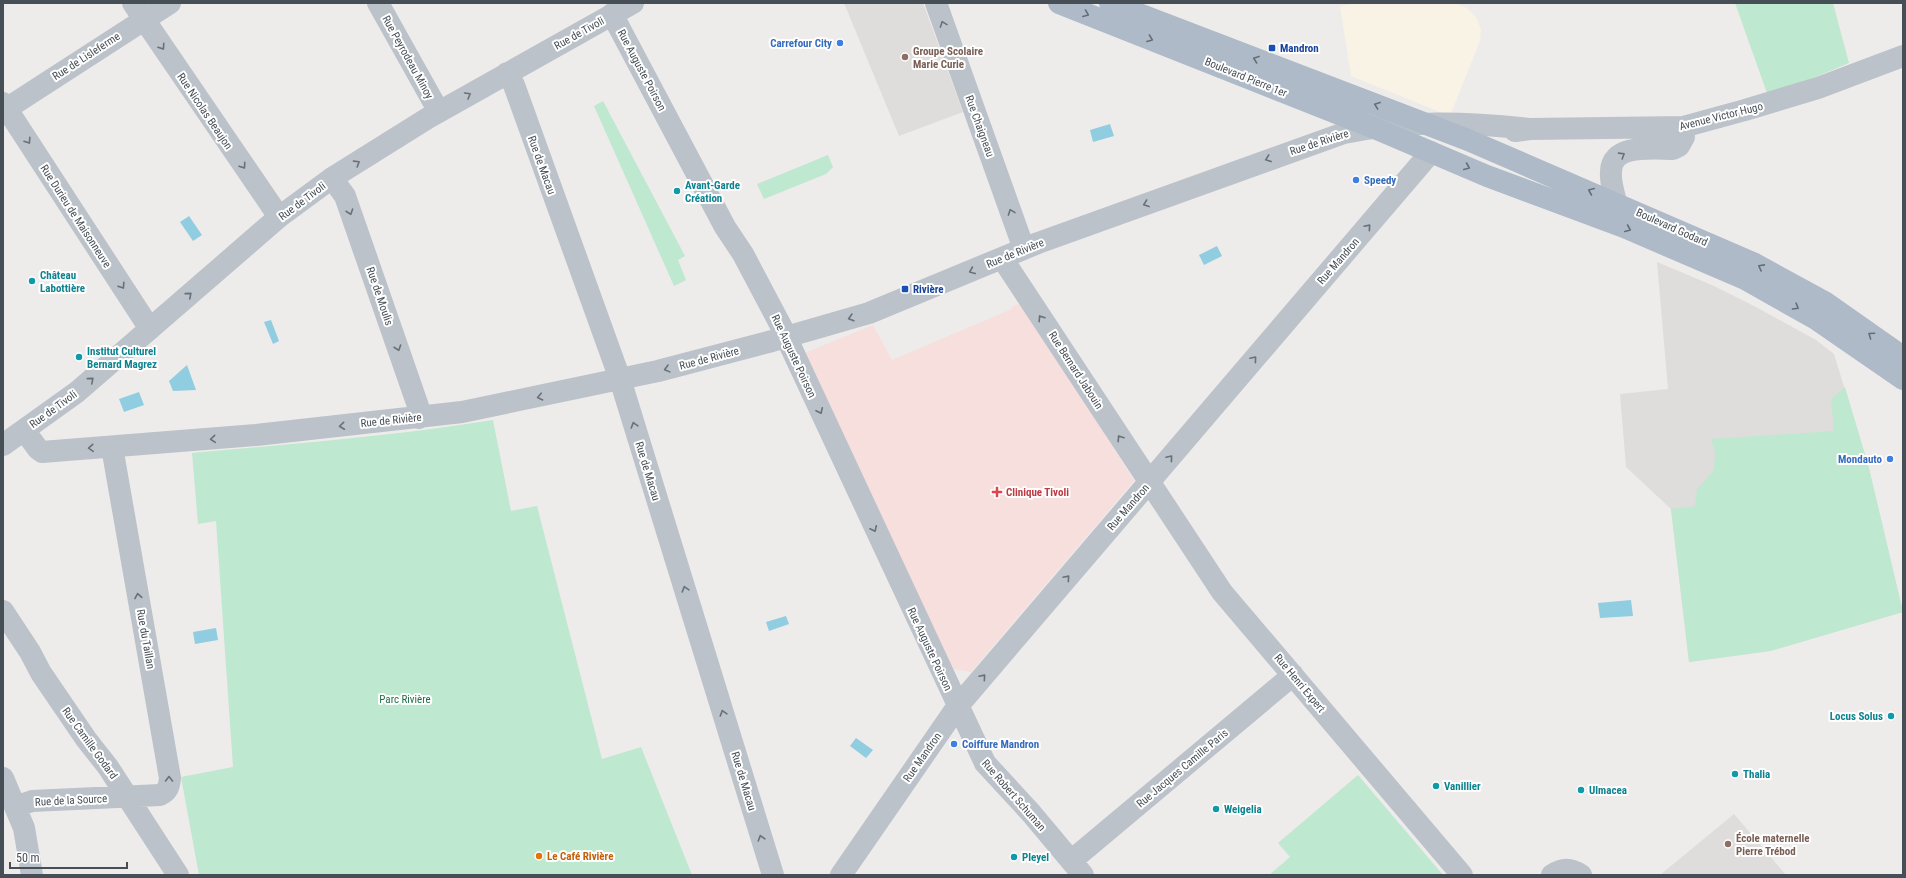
<svg xmlns="http://www.w3.org/2000/svg" width="1906" height="878" font-family="'Roboto Condensed',sans-serif">
<style>
.commercial{fill:#f8f3e5}
.education{fill:#dfdcdc}
.medical{fill:#f6dfdd}
.green{fill:#bee8cf}
.water{fill:#90cde0}
.lines{fill:none;stroke-linecap:round;stroke-linejoin:round}
.minor{stroke:#bbc2c9;stroke-width:22}
.major{stroke:#aebac7;stroke-width:22}
.oneway{stroke:#656e78}
.oneway2{stroke:#697178}
.shop-dot{fill:#3f7fe0;stroke:#fff;stroke-width:1.5}
.transit-dot{fill:#1a4fb4;stroke:#fff;stroke-width:1.5}
.education-dot{fill:#8d6e63;stroke:#fff;stroke-width:1.5}
.culture-dot{fill:#0f9aa8;stroke:#fff;stroke-width:1.5}
.health-dot{fill:#e0444e;stroke:#fff;stroke-width:1.5}
.food-dot{fill:#e8710a;stroke:#fff;stroke-width:1.5}
.labels{text-anchor:middle;stroke-width:4;stroke-linejoin:round;paint-order:stroke}
.street-label{font-size:11px;fill:#464e56;stroke:#fff}
.shop-label{font-size:11px;font-weight:bold;fill:#366cbe;stroke:#fff;text-anchor:end}
.transit-label{font-size:11px;font-weight:bold;fill:#164399;stroke:#fff;text-anchor:start}
.education-label{font-size:11px;font-weight:bold;fill:#785e54;stroke:#fff;text-anchor:start}
.culture-label{font-size:11px;font-weight:bold;fill:#0d838f;stroke:#fff;text-anchor:start}
.health-label{font-size:11px;font-weight:bold;fill:#be3a42;stroke:#fff;text-anchor:start}
.park-label{font-size:11px;fill:#216d49;stroke:#fff}
.food-label{font-size:11px;font-weight:bold;fill:#c56008;stroke:#fff;text-anchor:start}
</style>
<rect width="100%" height="100%" fill="#eeebeb"/>
<path class="commercial" d="M1358,3H1454L1467,8L1476,17L1481,29L1480,41L1450,116L1351,76L1340,6Z"/>
<path class="education" d="M844,3H923L963,112L899,136Z
M1657,262L1714,286L1756,307L1816,340L1834,354L1867,461L1903,612L1770,651L1689,662L1671,509L1626,467L1620,394L1668,389Z
M1734,814L1786,875H1660Z"/>
<path class="medical" d="M1023,302L1134,481L971,672L952,669L805,353L873,325L892,360L1012,309L1011,307Z"/>
<path class="green" d="M1735,3H1833L1849,63L1806,81L1767,93Z
M603,101L685,256L678,260L686,280L674,286L594,106Z
M828,155L833,167L826,174L764,199L757,184Z
M1845,387L1869,468L1903,612L1770,651L1689,662L1671,509L1695,506L1697,489L1714,470L1715,452L1711,439L1834,431L1831,399Z
M493,420L511,511L537,506L602,759L641,747L692,875H199L181,777L233,767L216,521L198,524L192,453C292,444 393,436 493,420Z
M1358,775L1443,875H1269L1290,857L1278,843Z"/>
<path class="water" d="M1110,124L1114,136L1093,142L1090,130Z
M189,216L202,235L193,241L180,222Z
M1217,246L1222,256L1204,265L1199,255Z
M271,320L279,341L273,344L264,322Z
M187,365L196,390L173,391L169,381Z
M139,392L144,405L124,412L119,399Z
M1631,600L1633,616L1600,618L1598,603Z
M786,616L789,624L769,631L766,622Z
M216,628L218,640L195,644L193,632Z
M856,738L873,750L866,758L850,746Z"/>
<g class="lines">
<path class="minor" d="M133,3L279,217
M378,3L439,112
M936,3L1024,249
M612,14L725,227L743,254L781,326L985,763L1031,813L1083,875
M507,73L514,85L620,379L773,875
M3,103L150,329
M3,111L170,3
M1515,131L1530,129L1683,127L1745,110L1818,88L1903,56
M332,178L345,196L418,406L419,418
M1616,202C1614,193 1610,182 1611,172C1611,143 1654,149 1673,149L1679,146L1684,137L1683,127
M1002,258L1222,592L1462,875
M24,430L38,449L42,452L256,435L462,412L658,371L772,341L869,313L1038,243L1344,133C1406,120 1467,122 1530,129
M3,445L77,392L279,217L332,178L428,118L633,3
M3,611L30,652L41,673L86,739L108,767L178,875
M3,778L24,828L32,875
M15,807L32,801L160,795C168,791 169,787 170,778L112,447
M1071,861L1293,675
M841,875L957,707L1431,152
M1552,875C1563,868 1570,868 1581,875"/>
<path class="major" d="M1059,3L1372,127L1487,176L1624,227L1745,279L1816,319L1903,379
M1110,3L1468,140L1753,263L1826,303L1903,357"/>
</g>
<defs><path id="oneway-chevron" d="M-2-3.5L2.5 0L-2 3.5" fill="none" stroke-width="1.6" stroke-linecap="round" stroke-linejoin="round"/></defs>
<g class="oneway">
<use href="#oneway-chevron" transform="translate(1086 14) rotate(22)"/>
<use href="#oneway-chevron" transform="translate(1150 39) rotate(21)"/>
<use href="#oneway-chevron" transform="translate(1256 59) rotate(-160)"/>
<use href="#oneway-chevron" transform="translate(1377 105) rotate(-160)"/>
<use href="#oneway-chevron" transform="translate(1467 167) rotate(23)"/>
<use href="#oneway-chevron" transform="translate(1591 191) rotate(-157)"/>
<use href="#oneway-chevron" transform="translate(1628 229) rotate(23)"/>
<use href="#oneway-chevron" transform="translate(1761 267) rotate(-152)"/>
<use href="#oneway-chevron" transform="translate(1796 307) rotate(30)"/>
<use href="#oneway-chevron" transform="translate(1871 335) rotate(-145)"/>
</g>
<g class="oneway2">
<use href="#oneway-chevron" transform="translate(943 24) rotate(-110)"/>
<use href="#oneway-chevron" transform="translate(162 47) rotate(56)"/>
<use href="#oneway-chevron" transform="translate(468 95) rotate(-30)"/>
<use href="#oneway-chevron" transform="translate(28 141) rotate(57)"/>
<use href="#oneway-chevron" transform="translate(1622 155) rotate(-32)"/>
<use href="#oneway-chevron" transform="translate(1268 159) rotate(160)"/>
<use href="#oneway-chevron" transform="translate(357 163) rotate(-32)"/>
<use href="#oneway-chevron" transform="translate(243 166) rotate(56)"/>
<use href="#oneway-chevron" transform="translate(1146 204) rotate(160)"/>
<use href="#oneway-chevron" transform="translate(350 212) rotate(71)"/>
<use href="#oneway-chevron" transform="translate(1011 212) rotate(-110)"/>
<use href="#oneway-chevron" transform="translate(1368 227) rotate(-49)"/>
<use href="#oneway-chevron" transform="translate(972 271) rotate(157)"/>
<use href="#oneway-chevron" transform="translate(122 286) rotate(57)"/>
<use href="#oneway-chevron" transform="translate(189 295) rotate(-41)"/>
<use href="#oneway-chevron" transform="translate(851 318) rotate(164)"/>
<use href="#oneway-chevron" transform="translate(1041 318) rotate(-123)"/>
<use href="#oneway-chevron" transform="translate(398 348) rotate(71)"/>
<use href="#oneway-chevron" transform="translate(1254 359) rotate(-50)"/>
<use href="#oneway-chevron" transform="translate(667 369) rotate(165)"/>
<use href="#oneway-chevron" transform="translate(91 380) rotate(-41)"/>
<use href="#oneway-chevron" transform="translate(540 397) rotate(168)"/>
<use href="#oneway-chevron" transform="translate(820 411) rotate(65)"/>
<use href="#oneway-chevron" transform="translate(634 425) rotate(-107)"/>
<use href="#oneway-chevron" transform="translate(342 426) rotate(174)"/>
<use href="#oneway-chevron" transform="translate(1120 438) rotate(-123)"/>
<use href="#oneway-chevron" transform="translate(213 439) rotate(175)"/>
<use href="#oneway-chevron" transform="translate(91 448) rotate(176)"/>
<use href="#oneway-chevron" transform="translate(1170 458) rotate(-50)"/>
<use href="#oneway-chevron" transform="translate(874 529) rotate(65)"/>
<use href="#oneway-chevron" transform="translate(1067 578) rotate(-49)"/>
<use href="#oneway-chevron" transform="translate(685 589) rotate(-107)"/>
<use href="#oneway-chevron" transform="translate(138 596) rotate(-100)"/>
<use href="#oneway-chevron" transform="translate(983 677) rotate(-49)"/>
<use href="#oneway-chevron" transform="translate(723 713) rotate(-107)"/>
<use href="#oneway-chevron" transform="translate(169 779) rotate(-90)"/>
<use href="#oneway-chevron" transform="translate(761 838) rotate(-107)"/>
</g>
<g class="shop-dot">
<circle cx="840" cy="43" r="4"/>
<circle cx="1356" cy="180" r="4"/>
<circle cx="1890" cy="459" r="4"/>
<circle cx="954" cy="744" r="4"/>
</g>
<g class="transit-dot">
<rect x="1268" y="44" width="8" height="8" rx="2"/>
<rect x="901" y="285" width="8" height="8" rx="2"/>
</g>
<g class="education-dot">
<circle cx="905" cy="57" r="4"/>
<circle cx="1728" cy="844" r="4"/>
</g>
<g class="culture-dot">
<circle cx="677" cy="191" r="4"/>
<circle cx="32" cy="281" r="4"/>
<circle cx="79" cy="357" r="4"/>
<circle cx="1891" cy="716" r="4"/>
<circle cx="1735" cy="774" r="4"/>
<circle cx="1436" cy="786" r="4"/>
<circle cx="1581" cy="790" r="4"/>
<circle cx="1216" cy="809" r="4"/>
<circle cx="1014" cy="857" r="4"/>
</g>
<path class="health-dot" d="M995 486h4v4h4v4h-4v4h-4v-4h-4v-4h4z"/>
<circle class="food-dot" cx="539" cy="856" r="4"/>
<g class="labels">
<g class="street-label">
<text transform="translate(579 33) rotate(-29)" y="4">Rue de Tivoli</text>
<text transform="translate(86 56) rotate(-33)" y="4">Rue de Lisleferme</text>
<text transform="translate(408 57) rotate(61)" y="4">Rue Peyrodeau Minoy</text>
<text transform="translate(642 70) rotate(62)" y="4">Rue Auguste Poirson</text>
<text transform="translate(1246 77) rotate(22)" y="4">Boulevard Pierre 1er</text>
<text transform="translate(205 111) rotate(56)" y="4">Rue Nicolas Beaujon</text>
<text transform="translate(1721 116) rotate(-14)" y="4">Avenue Victor Hugo</text>
<text transform="translate(980 126) rotate(70)" y="4">Rue Chaigneau</text>
<text transform="translate(1319 142) rotate(-18)" y="4">Rue de Rivière</text>
<text transform="translate(542 165) rotate(70)" y="4">Rue de Macau</text>
<text transform="translate(302 201) rotate(-37)" y="4">Rue de Tivoli</text>
<text transform="translate(76 216) rotate(57)" y="4">Rue Durieu de Maisonneuve</text>
<text transform="translate(1672 227) rotate(24)" y="4">Boulevard Godard</text>
<text transform="translate(1015 253) rotate(-22)" y="4">Rue de Rivière</text>
<text transform="translate(1338 261) rotate(-49)" y="4">Rue Mandron</text>
<text transform="translate(380 296) rotate(71)" y="4">Rue de Moulis</text>
<text transform="translate(794 356) rotate(65)" y="4">Rue Auguste Poirson</text>
<text transform="translate(709 358) rotate(-15)" y="4">Rue de Rivière</text>
<text transform="translate(1076 370) rotate(57)" y="4">Rue Bernard Jabouin</text>
<text transform="translate(53 409) rotate(-36)" y="4">Rue de Tivoli</text>
<text transform="translate(391 420) rotate(-6)" y="4">Rue de Rivière</text>
<text transform="translate(648 471) rotate(73)" y="4">Rue de Macau</text>
<text transform="translate(1128 507) rotate(-49)" y="4">Rue Mandron</text>
<text transform="translate(146 639) rotate(80)" y="4">Rue du Taillan</text>
<text transform="translate(930 649) rotate(65)" y="4">Rue Auguste Poirson</text>
<text transform="translate(1300 683) rotate(50)" y="4">Rue Henri Expert</text>
<text transform="translate(90 743) rotate(54)" y="4">Rue Camille Godard</text>
<text transform="translate(922 757) rotate(-55)" y="4">Rue Mandron</text>
<text transform="translate(1182 768) rotate(-40)" y="4">Rue Jacques Camille Paris</text>
<text transform="translate(744 781) rotate(73)" y="4">Rue de Macau</text>
<text transform="translate(1014 795) rotate(49)" y="4">Rue Robert Schuman</text>
<text transform="translate(71 800) rotate(-3)" y="4">Rue de la Source</text>
</g>
<g class="shop-label">
<text x="832" y="47">Carrefour City</text>
<text x="1364" y="184" text-anchor="start">Speedy</text>
<text x="1882" y="463">Mondauto</text>
<text x="962" y="748" text-anchor="start">Coiffure Mandron</text>
</g>
<g class="transit-label">
<text x="1280" y="52">Mandron</text>
<text x="913" y="293">Rivière</text>
</g>
<g class="education-label">
<text x="913" y="55">Groupe Scolaire<tspan x="913" dy="13">Marie Curie</tspan></text>
<text x="1736" y="842">École maternelle<tspan x="1736" dy="13">Pierre Trébod</tspan></text>
</g>
<g class="culture-label">
<text x="685" y="189">Avant-Garde<tspan x="685" dy="13">Création</tspan></text>
<text x="40" y="279">Château<tspan x="40" dy="13">Labottière</tspan></text>
<text x="87" y="355">Institut Culturel<tspan x="87" dy="13">Bernard Magrez</tspan></text>
<text x="1883" y="720" text-anchor="end">Locus Solus</text>
<text x="1743" y="778">Thalia</text>
<text x="1444" y="790">Vanillier</text>
<text x="1589" y="794">Ulmacea</text>
<text x="1224" y="813">Weigelia</text>
<text x="1022" y="861">Pleyel</text>
</g>
<g class="health-label">
<text x="1006" y="496">Clinique Tivoli</text>
</g>
<g class="park-label">
<text x="405" y="703">Parc Rivière</text>
</g>
<g class="food-label">
<text x="547" y="860">Le Café Rivière</text>
</g>
</g>
<rect width="1906" height="878" fill="none" stroke="#464e56" stroke-width="8"/>
<path d="M10 862v6h117v-6" fill="none" stroke="#464e56" stroke-width="2"/>
<text x="16" y="862" font-size="12" fill="#464e56" stroke="#ffffff" stroke-width="3" paint-order="stroke">50 m</text>
</svg>
